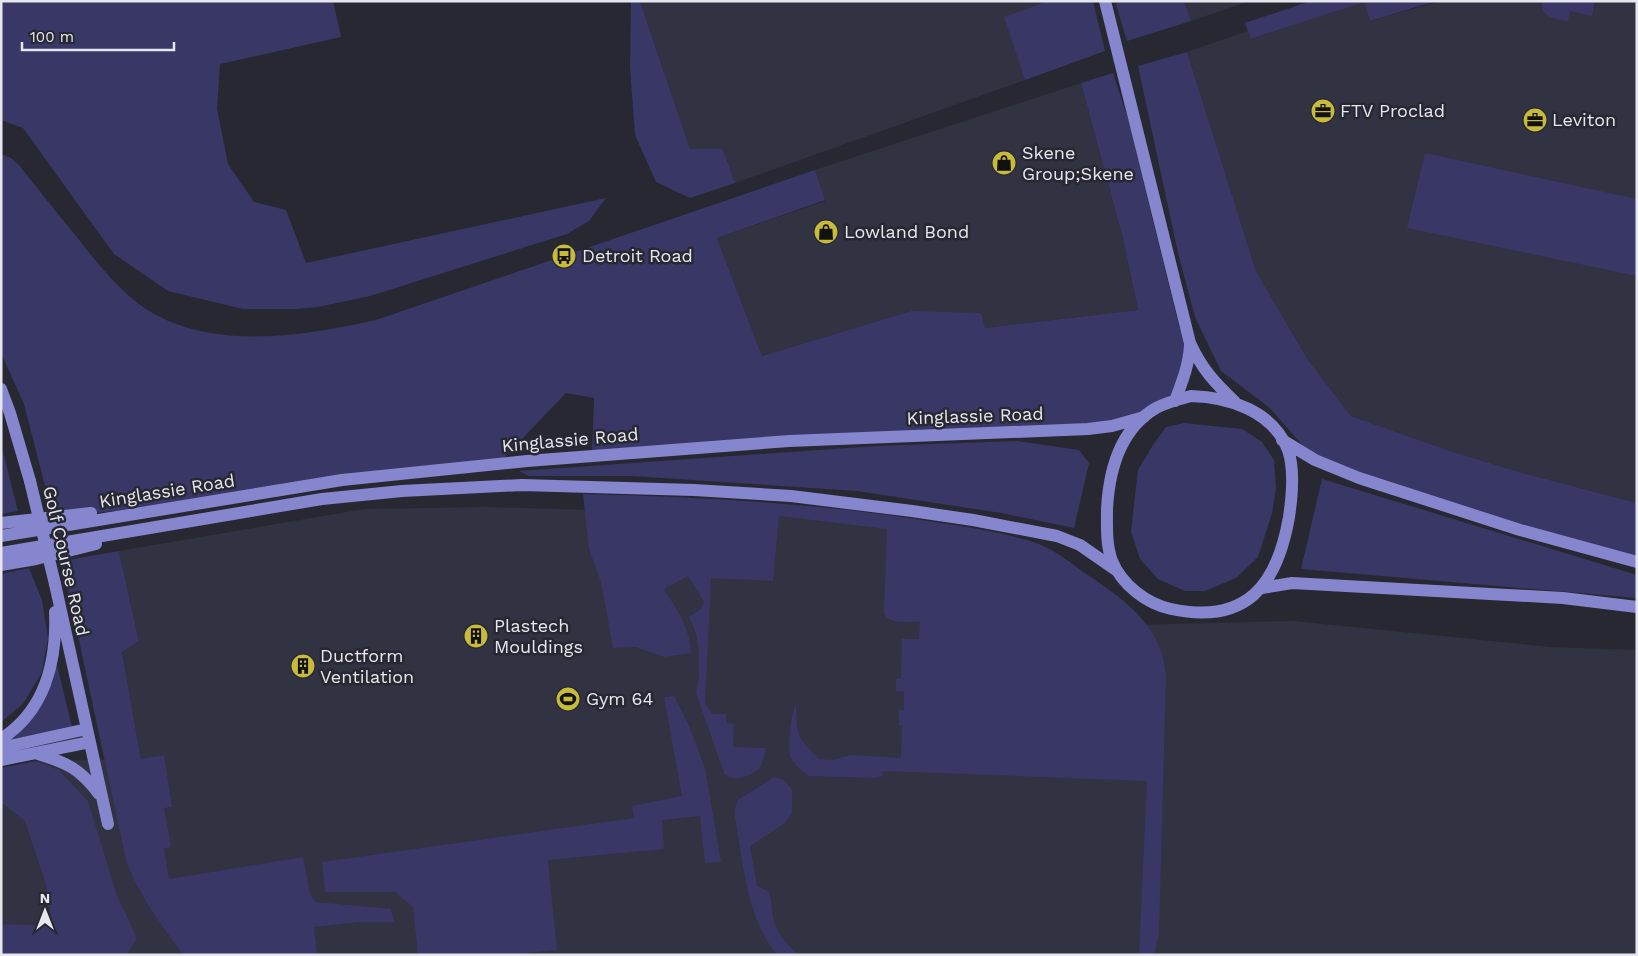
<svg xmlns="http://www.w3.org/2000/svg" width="1638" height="956" font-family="'Work Sans',sans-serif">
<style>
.built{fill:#313242}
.green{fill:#383766}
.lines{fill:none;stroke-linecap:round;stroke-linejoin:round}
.secondary{stroke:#8686ce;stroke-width:12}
.secondary-bridge{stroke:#8686ce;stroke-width:12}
.labels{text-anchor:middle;stroke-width:5;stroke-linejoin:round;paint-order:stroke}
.poi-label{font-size:18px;fill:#e6e7ee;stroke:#282833;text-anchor:start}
.street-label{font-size:18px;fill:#e6e7ee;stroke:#282833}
</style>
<rect width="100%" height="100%" fill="#282833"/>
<path class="built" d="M640,1H1048V2L1005,17L1025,80L735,183L723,149H690Z
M1184,1H1250L1191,21Z
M1364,1L1370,21L1440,1H1637V503L1523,473L1453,452L1351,416L1308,360L1256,271L1187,52L1248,31L1252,39Z
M1081,83L1123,239L1138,310L985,328L911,311L762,356L717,238L825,201L815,170Z
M486,507L775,515L931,532L1130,625L1293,621L1550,647L1637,650V955H1V769L36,761L141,759L122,652L139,641L119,551L364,509Z"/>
<path class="green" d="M1,1H333L341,37L220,64L217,109L228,164L254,202L286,210L306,263L606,198L589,221L567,234L370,296L318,307L296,309H243L168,291L114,254L23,128L1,120Z
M631,1H640L690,149H723L735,183L690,198L656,182L635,135L630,67Z
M1048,1H1093L1105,51L1025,80L1004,17Z
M1115,1H1184L1191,21L1127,41Z
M1311,1H1436L1370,21L1364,2L1251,39L1245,23Z
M1542,1H1595L1592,16L1570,11L1568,21C1555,19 1540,17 1542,1Z
M1187,52L1256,271L1308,360L1351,416L1453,452L1523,473L1637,503V562L1315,460L1270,408L1221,371L1195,317L1178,253L1138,66Z
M1113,73L1128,119L1179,326L1190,343L1175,401L1130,422L592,455L594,398L566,393L498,464L208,502L53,517L24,404L1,353V154L11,158L19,165C38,189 57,213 76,236C94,259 112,282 135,301C200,353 301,337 376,320L815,170L825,200L717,238L762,356L911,311L981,313L985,328L1138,310L1123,239L1081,83Z
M1425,153L1637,199V276L1407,228Z
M1184,423L1242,429L1262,442L1274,460L1276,488L1272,513L1258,557L1236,578L1205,591H1185L1158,579L1140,559L1131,531L1138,470L1153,445L1166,427Z
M1017,441L1079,450L1089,463L1074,528L1001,513L857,491L632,476H529L519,471L876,446Z
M1,444L18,511L1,514Z
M1322,479L1637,575V598L1301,569Z
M583,494C694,497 805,502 915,519C953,525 993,530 1030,541C1051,547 1067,560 1085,573C1124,600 1161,623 1166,675L1159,934L1154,955H1139L1147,781L884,771L882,776L875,778L809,776C803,773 792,762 790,756C788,747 791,710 796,704L797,728L801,739L809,749L819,759L833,760L850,755L901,758L902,725H899V710H904V691H896V679L901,678L902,639H919L920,622C908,621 890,626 884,613L887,529L779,516L773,581L711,578L705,703L712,714H726V723L734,724L733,747L765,748C765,753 764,759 762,764C756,776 733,784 724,773L696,693L699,676V650L696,633L689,617L701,609L704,602L688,576L664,589C677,610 690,627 691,653L664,657L636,647L613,648L601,582L589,549Z
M119,551L139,641L122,652L141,759L164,755L172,807L164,808L171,847L164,849L169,879L303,857L310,894L316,902L391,909L394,922H359L314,927L317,955H183C162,925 138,895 126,860L62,561Z
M29,568L42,600L48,638L42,672L23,704L1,722V574Z
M57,665L72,727L9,740Z
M674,696L690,728L705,768L721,862L705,863L700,816L662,820L664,849L548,860L557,950L501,955H418L413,907L395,892H325L322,862L634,818L632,806L682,796L664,697Z
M36,761L59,770L88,801L117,896L137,938L127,955H1V924L53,926L45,881L25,821L1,802V768Z
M774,777L784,780L790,787L792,790V812L785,823L750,846L757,886L769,892C772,900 771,908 773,916C776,933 786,943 798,955H777C746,916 744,866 735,818V808L738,800Z"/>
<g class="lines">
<path class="secondary" d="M1105,1L1190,343C1202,369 1214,382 1235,402
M1,389L10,413L30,481
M1191,396C1229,397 1273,411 1288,450C1295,470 1292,497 1289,517C1277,586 1246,625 1171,609C1147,604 1122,585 1112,561C1106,545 1107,527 1107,509C1109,471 1120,429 1156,408C1167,402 1180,399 1191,396Z
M1175,401C1182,382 1189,365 1190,345
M1282,440L1315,460L1359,478L1520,530L1637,562
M1,523L91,513
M1,536L342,480L527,461L789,441L1088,429L1112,426L1144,417
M1,553L322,499L402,491L522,485L694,490L791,496L912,511L973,520L1057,536L1080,545L1116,570
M1,565L36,559L96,544
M55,584L108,824
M1262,588L1292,583L1563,598L1637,607
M1,739C45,711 57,661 55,612
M1,748L87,729
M38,754C68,763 80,769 99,794
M1,760L90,742"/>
<path class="secondary-bridge" d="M30,481L55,584"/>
</g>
<defs>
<symbol id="office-disc" viewBox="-11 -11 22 22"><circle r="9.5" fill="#c8bb3b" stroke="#282833"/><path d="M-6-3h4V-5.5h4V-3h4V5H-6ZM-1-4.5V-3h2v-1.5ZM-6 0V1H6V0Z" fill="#111"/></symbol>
<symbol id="shop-disc" viewBox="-11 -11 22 22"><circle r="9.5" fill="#c8bb3b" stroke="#282833"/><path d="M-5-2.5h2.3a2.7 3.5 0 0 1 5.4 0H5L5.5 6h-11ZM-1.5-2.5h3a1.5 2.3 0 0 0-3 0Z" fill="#111"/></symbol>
<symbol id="bus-disc" viewBox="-11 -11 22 22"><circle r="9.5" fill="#c8bb3b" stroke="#282833"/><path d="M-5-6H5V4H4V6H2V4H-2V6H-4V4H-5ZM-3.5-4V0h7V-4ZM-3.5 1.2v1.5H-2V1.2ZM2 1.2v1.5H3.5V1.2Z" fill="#111"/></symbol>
<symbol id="building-disc" viewBox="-11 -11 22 22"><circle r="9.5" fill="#c8bb3b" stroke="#282833"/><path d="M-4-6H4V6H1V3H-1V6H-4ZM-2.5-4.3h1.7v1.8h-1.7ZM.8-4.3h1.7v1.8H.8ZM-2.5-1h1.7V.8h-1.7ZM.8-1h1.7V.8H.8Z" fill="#111"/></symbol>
<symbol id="stadium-disc" viewBox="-11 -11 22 22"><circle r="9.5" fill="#c8bb3b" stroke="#282833"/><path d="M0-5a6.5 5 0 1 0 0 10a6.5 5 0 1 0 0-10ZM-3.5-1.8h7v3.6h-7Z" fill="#111"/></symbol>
</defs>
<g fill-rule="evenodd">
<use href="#office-disc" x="1309" y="97" width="28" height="28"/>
<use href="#office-disc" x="1521" y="106" width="28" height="28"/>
<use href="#shop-disc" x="990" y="149" width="28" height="28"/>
<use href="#shop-disc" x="812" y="218" width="28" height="28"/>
<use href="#bus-disc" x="550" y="242" width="28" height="28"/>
<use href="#building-disc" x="462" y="622" width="28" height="28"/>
<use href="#building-disc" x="289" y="652" width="28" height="28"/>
<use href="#stadium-disc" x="554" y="685" width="28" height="28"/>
</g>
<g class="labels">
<g class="poi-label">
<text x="1340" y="117">FTV Proclad</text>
<text x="1552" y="126">Leviton</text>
<text x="1022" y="159">Skene<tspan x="1022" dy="21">Group;Skene</tspan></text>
<text x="844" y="238">Lowland Bond</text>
<text x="582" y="262">Detroit Road</text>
<text x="494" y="632">Plastech<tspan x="494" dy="21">Mouldings</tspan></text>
<text x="320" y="662">Ductform<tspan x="320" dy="21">Ventilation</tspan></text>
<text x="586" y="705">Gym 64</text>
</g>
<g class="street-label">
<text transform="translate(975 416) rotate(-2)" y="6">Kinglassie Road</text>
<text transform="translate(570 440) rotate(-5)" y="6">Kinglassie Road</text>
<text transform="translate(167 491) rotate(-9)" y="6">Kinglassie Road</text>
<text transform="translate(66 561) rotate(77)" y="6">Golf Course Road</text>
</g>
</g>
<rect width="1638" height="956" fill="none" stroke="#e6e7ee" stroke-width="5"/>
<g transform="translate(45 911)" stroke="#282833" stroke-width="4" paint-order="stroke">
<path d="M0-4L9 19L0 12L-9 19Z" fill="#e6e7ee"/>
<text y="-8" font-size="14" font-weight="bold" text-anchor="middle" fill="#e6e7ee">N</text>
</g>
<path d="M22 42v8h152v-8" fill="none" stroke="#e6e7ee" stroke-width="2.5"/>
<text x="30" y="42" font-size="15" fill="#e6e7ee" stroke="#282833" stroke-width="4" paint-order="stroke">100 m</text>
</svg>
